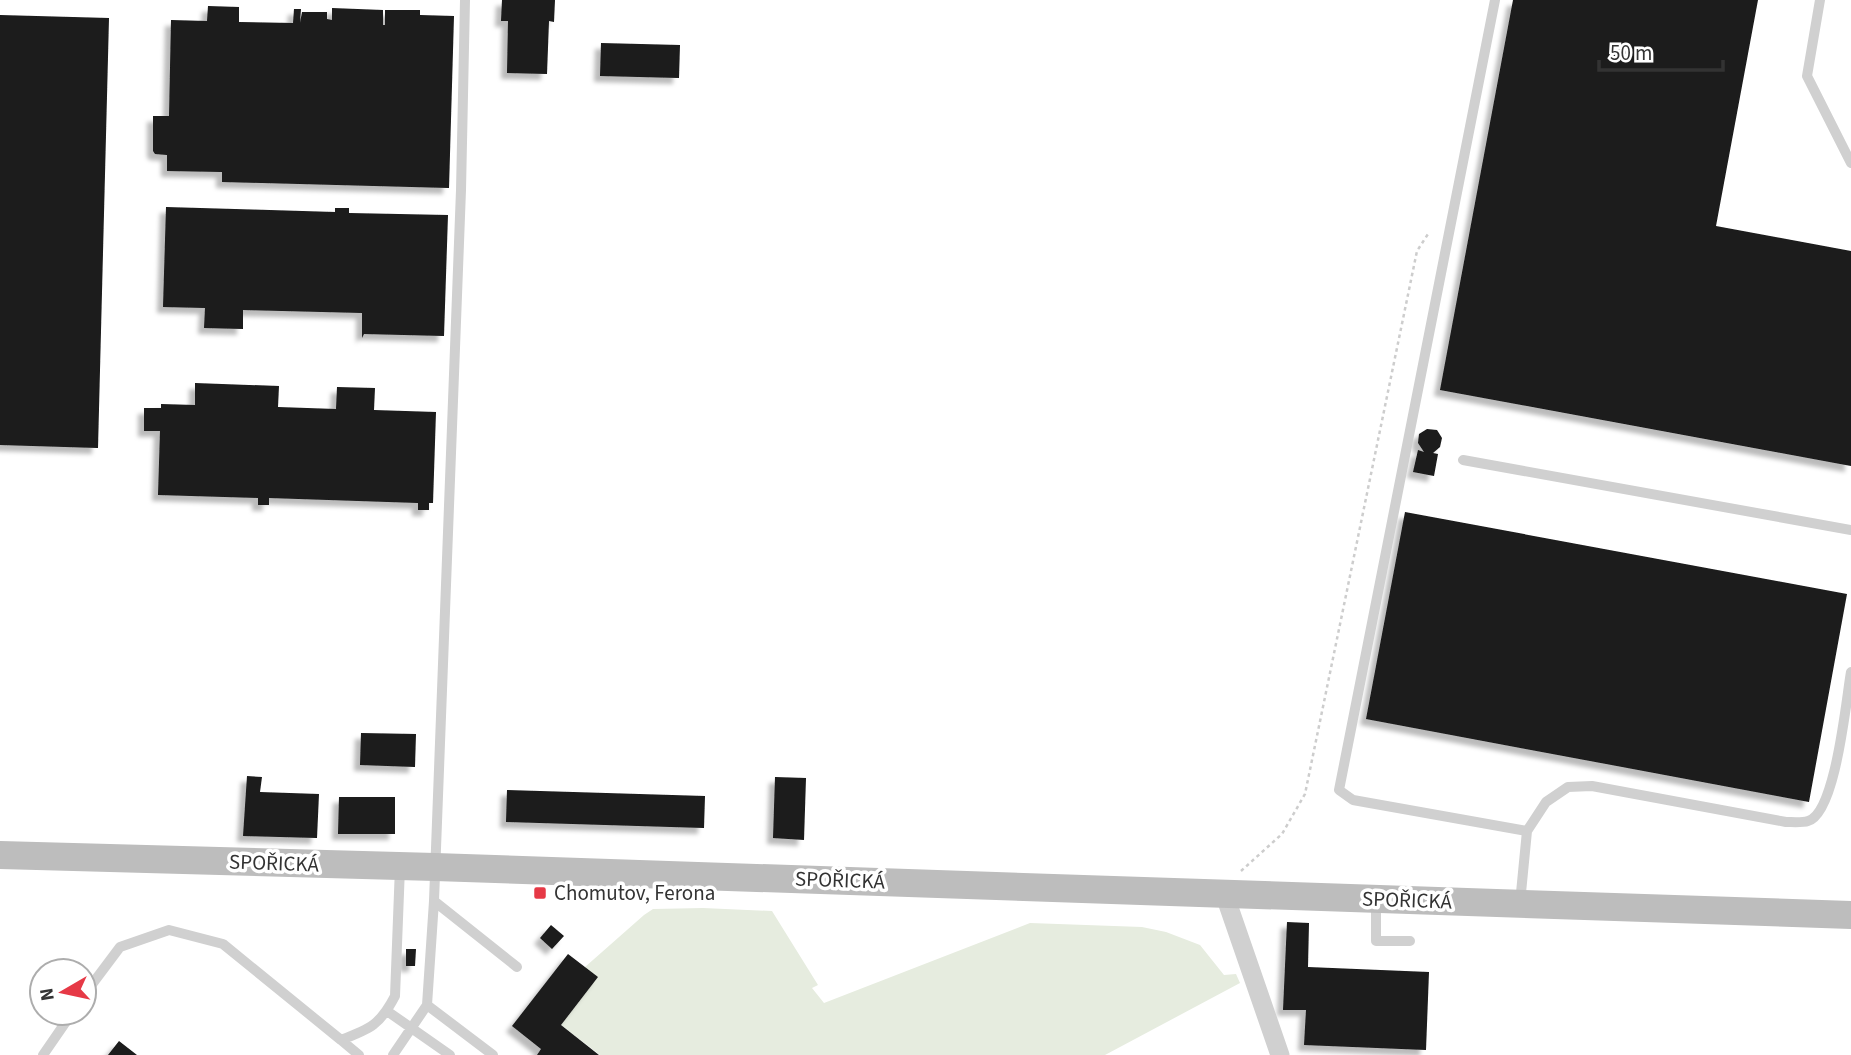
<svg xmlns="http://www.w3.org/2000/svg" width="1851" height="1055" font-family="'Source Sans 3',sans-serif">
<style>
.green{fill:#e6ecdf}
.building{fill:#1a1a1a;filter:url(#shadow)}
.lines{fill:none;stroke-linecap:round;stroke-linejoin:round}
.path{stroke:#cdcdcd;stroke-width:2.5;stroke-dasharray:3.5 3.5;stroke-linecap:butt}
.lane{stroke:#d0d0d0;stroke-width:10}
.street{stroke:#d0d0d0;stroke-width:19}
.secondary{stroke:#bdbdbd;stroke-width:28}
.poi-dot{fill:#e63946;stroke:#fff;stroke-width:2.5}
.labels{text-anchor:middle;stroke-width:7;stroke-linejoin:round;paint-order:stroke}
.street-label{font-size:21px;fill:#333;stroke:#fff}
.poi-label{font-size:21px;fill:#333;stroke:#fff;text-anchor:start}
</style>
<defs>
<filter id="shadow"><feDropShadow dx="-6" dy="6" stdDeviation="2" flood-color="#0004"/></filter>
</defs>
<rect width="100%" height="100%" fill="#fff"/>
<path class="green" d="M703,908L772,911L818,985L812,988L824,1003L1030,923L1142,927L1166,932L1200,945L1224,975L1236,974L1240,983L1105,1055H600L561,1025L585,967L644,915L653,909Z"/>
<path class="building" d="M502,0H555L554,22L549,21L547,74L507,73L508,21H501Z
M1513,0H1758L1716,226L1851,251V466L1440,390Z
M208,6L239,7V22L293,23L294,9H301L300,23L302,12H327V19L332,20V8L383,10V25H385V10H420V15L454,16L449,188L222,182V172L167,171V155L155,154L153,151V116H169L171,20L207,21Z
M0,15L109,18L98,448L0,445Z
M601,43L680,45L679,78L600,76Z
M166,207L335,212V208H349V213L448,215L444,336L364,334L362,338V313L243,310V329L204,328L205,308L163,307Z
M195,383L279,386L278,407L336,409L337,387L375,388L374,410L436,412L433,503H429V510H418V503L269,498V505H258V498L158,495L160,431H144V408H161V404L195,405Z
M1427,429L1437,430L1442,438L1440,447L1433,453L1438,454L1434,476L1413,472L1418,450L1424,452L1418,443L1419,434Z
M1405,512L1847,594L1809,802L1366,719Z
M361,733L416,734L415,767L360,765Z
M247,776L262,777L260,792L319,794L317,838L243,836Z
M775,777L806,778L804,840L773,838Z
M507,790L705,796L704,828L506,822Z
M339,797H395V834H338Z
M1287,922L1309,923L1308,967L1429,972L1426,1050L1304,1045L1306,1010H1283Z
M551,925L564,936L552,949L540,938Z
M406,949H416L415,966H406Z
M568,954L598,977L561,1025L599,1055H537L541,1049L512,1026Z
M119,1041L137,1055H108Z"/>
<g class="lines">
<path class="path" d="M1241,871L1282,834L1305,794L1417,251L1428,234"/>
<path class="lane" d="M465,0L461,190L434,901L517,967
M1495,0L1339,790L1353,800L1527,831
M1820,0L1807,76L1851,163
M1463,460L1851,530
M1376,903V941H1410
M1520,903L1527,831L1546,802L1568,787L1592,786L1786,822C1792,822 1802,823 1808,821C1836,813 1846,700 1851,672
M84,995L120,947L169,930L223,944L341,1040C370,1029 380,1025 395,996L400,867
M427,1005L493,1055
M387,1011L450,1055
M341,1040L359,1055
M43,1055L72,1013
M393,1055L427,1005L434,901"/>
<path class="street" d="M1224,893L1280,1055"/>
<path class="secondary" d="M0,855L435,867L1851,915"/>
</g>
<rect class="poi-dot" x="533" y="886" width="14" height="14" rx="3.5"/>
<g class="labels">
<g class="street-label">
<text transform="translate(274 863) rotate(2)" y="7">SPOŘICKÁ</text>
<text transform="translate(840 880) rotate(2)" y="7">SPOŘICKÁ</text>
<text transform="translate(1407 900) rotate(2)" y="7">SPOŘICKÁ</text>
</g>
<g class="poi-label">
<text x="554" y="900">Chomutov, Ferona</text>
</g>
</g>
<g transform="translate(63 992) rotate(261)"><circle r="33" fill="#ffffff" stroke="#adadad" stroke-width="2"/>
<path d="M0-5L12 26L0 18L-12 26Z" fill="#e63946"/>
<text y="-10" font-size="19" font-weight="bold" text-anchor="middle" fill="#333333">N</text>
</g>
<path d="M1599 60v10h124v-10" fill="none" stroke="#333333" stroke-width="3.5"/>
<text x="1610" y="60" font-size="21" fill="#333333" stroke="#ffffff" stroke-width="5" paint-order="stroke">50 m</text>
</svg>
